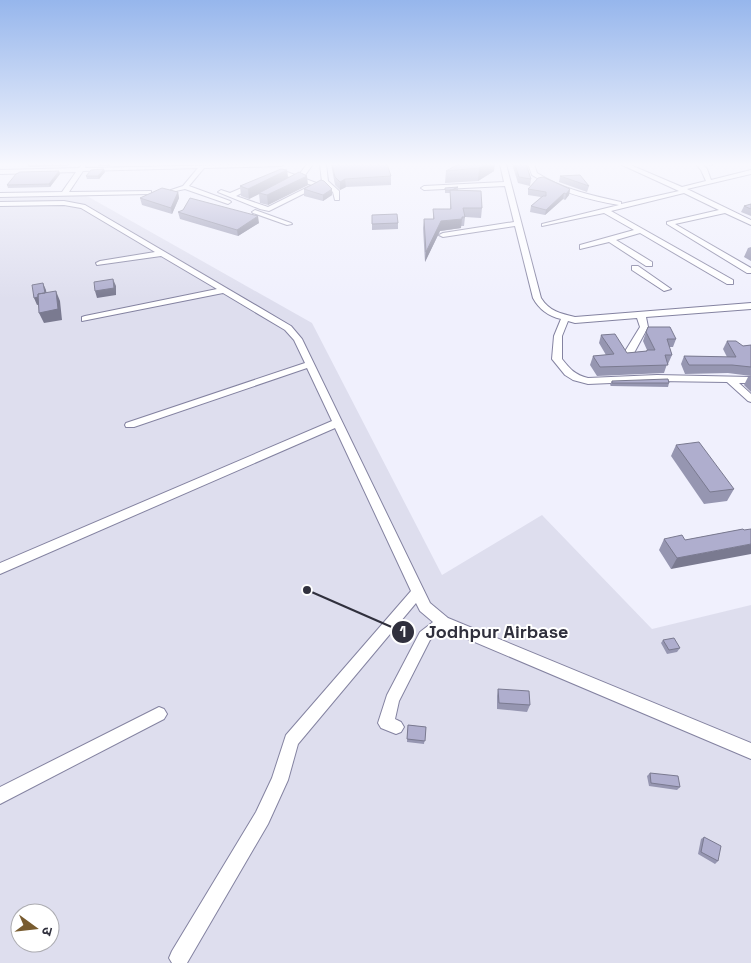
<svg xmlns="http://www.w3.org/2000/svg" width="751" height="963" font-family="'Space Grotesk','Noto Sans Devanagari',sans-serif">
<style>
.built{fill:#dedeee;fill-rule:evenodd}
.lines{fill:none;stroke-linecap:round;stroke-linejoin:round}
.minor-casing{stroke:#8483a1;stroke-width:2}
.minor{fill:#fff;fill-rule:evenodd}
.wall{fill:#9696b1}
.shaded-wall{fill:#7a7a90}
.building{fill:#afaece;stroke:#7a7a90}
.leader{fill:none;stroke:#30303d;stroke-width:2}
.callout-dot{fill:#30303d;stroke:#fff;stroke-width:2}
.mark-label{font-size:15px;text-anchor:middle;font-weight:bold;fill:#fff}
.callout-label{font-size:18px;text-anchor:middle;font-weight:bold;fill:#30303d;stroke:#fff;stroke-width:4;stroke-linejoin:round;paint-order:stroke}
</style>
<rect width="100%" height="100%" fill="#f0f0fd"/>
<path class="built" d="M87,196L312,323L442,575L542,515L652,629L751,605V963H0V198ZM20,913H50V943H20Z"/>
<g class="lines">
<defs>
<path id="minor" d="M82,164H86L85,168L284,164L281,166L204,168L189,186L230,201L231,202L228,204L185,189L171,192V190L183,186L198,168L83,171L69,192L151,191V193L149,194L0,197V193L62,192L76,172L0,174V170L79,168Z
M307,164H313L303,178L319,184V186L269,211L260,209L218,192L221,190L230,193L251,184H255V186L236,196L268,207L312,185L299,181L292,182L294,179L287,176L273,177V175L287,172L298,176Z
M320,164H326L328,181L339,191V200H335L333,192L322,182Z
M500,164H506L541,298C549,311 561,314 575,317L751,303V309L646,317L648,327L634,353L629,356L624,353L640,327L637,318L575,323L568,321L562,336V359C570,369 575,375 588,378L657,375L751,377V383H739L751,394V402L748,401L727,382L657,381L588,384L573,380L565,375L552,359L554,336L561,319C548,316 539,309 533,298L515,226L443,237L439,235L443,233L514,222L505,186L424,190L421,188L424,186L504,182Z
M528,164H534L537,173C564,190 591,195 621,202V204L679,191L620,164H628L682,187L706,181L701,170L696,164H702L707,169L711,180L751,170V174L687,189L751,220V225L725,213L675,224L751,268V273H747L667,224V222L719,210L684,193L611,211L733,280V284H727L640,233L616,240L652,262V266H646L609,242L580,249V245L634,230L604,213L542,226V224L619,205C588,200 559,192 532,175Z
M64,201L85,205L291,326L302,339L430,603L448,618L751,743V759L444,629L430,640L399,701L395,719L401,722L404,727L401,732L396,734L381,728L378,723L387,695L420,632L433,622L420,611L416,603L298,744L288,780L268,824L187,963H172L169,958L172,951L256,812L272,778L286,735L411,591L335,428L0,574V563L332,421L307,368L134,427H126L125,425L126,423L305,363L294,340L285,330L223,293L82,321V317L85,316L217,289L161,256L97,265L96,263L100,261L155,252L81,208L64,205L0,206V202Z
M255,210L291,223L292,224L287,225L253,213L252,212Z
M632,266H638L671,289L664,291L632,270Z
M159,707L164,709L167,714L164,719L0,804V787Z"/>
</defs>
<use href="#minor" class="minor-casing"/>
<use href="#minor" class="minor"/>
</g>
<path class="wall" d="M27,164H70L67,166L29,167Z
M97,164H112L110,166H98Z
M331,164H397H387L391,176V185L346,187L340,190L335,185Z
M459,164L494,171L478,181L445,183L446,171Z
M512,164H526L531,179L530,186L518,183Z
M705,164H714L713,166L706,165Z
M287,170L288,178L308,185L268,205L260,203L259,194L249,199L241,196L240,186Z
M59,171L60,174L50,187L8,188L7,185Z
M105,172L99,179H87L86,176Z
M560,176L589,186L587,192L559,182Z
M458,187V190L482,208L481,218L465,217L464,226H461V228L440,231L425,262L423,228L424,219H433V209H450V193H445V188Z
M304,189H332V195L323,201L304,196Z
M528,189H570L569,195L565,200L563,199L545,215L530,212L531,206L541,197L528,195Z
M178,192L179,198L172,214L142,205L140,198Z
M751,204V216L741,212L744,206Z
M178,212L259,223L238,236L180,219Z
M372,215L398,223V229L372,230Z
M751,247V261L744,257L748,248Z
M646,332L676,339L673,347H669L672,355L668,364H667L664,373L597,376L590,365L593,356L606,355L599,343L601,335L627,353L646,351L647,350L643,341Z
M727,341L743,346L751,345V376L728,373L685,374L681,364L684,356L727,357L723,349Z
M751,376V392L744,385L748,377Z
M612,381L669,383L668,387L611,386L610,385Z
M676,445L734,489L727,501L704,504L671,456Z
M743,529L671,569L659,550L664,539L685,540Z
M663,640L680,648L677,652L667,654L661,643Z
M498,689L530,705L527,712L497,709V696Z
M408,725L426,727L424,744L407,742Z
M650,773L680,787L677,790L649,786L647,776Z
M704,837L718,861L715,864L698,854L701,839Z"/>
<path class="shaded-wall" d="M487,164H495L494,171L478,181L479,168Z
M104,169L105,172L99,179L98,176Z
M287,170L288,179L259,193V194L249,199L248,189Z
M59,171L60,174L50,187L49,184Z
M307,176L308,185L268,205L267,195Z
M345,179L346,187L340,190V182Z
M332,189V195L323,201V195Z
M570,189L569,195L565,200L566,194Z
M178,192L179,198L172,214L171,208Z
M564,193L563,199L545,215L546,210Z
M258,216L259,223L238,236L237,230Z
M462,219L461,228L440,231L425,262L426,252L441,221Z
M113,279L116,286V295L97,298L95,291Z
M43,283L46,290L48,303L37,305L34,298Z
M56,291L60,301L62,320L44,323L39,313Z
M751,544V554L671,569L677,558Z"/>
<path class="building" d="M332,164H387L391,176L345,179L340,182L335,177Z
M459,164H487L479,168L446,171Z
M515,164H526L531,179L519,177Z
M104,169L98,176H86L91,170Z
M281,169L287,170L248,189L240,186Z
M59,171L49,184L7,185L16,174L20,172Z
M299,172L307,176L267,195L259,193Z
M580,175L589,186L560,176Z
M543,177L570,189L566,194L564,193L546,210L531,206L543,196H546V192L528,189L538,178Z
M321,180L324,181L332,189L323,195L304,189L319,181Z
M458,187L452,190H445V188Z
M162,188L178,192L171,208L140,198Z
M450,190L481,191L482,208H463L465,217H462V219L441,221L426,252L424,219H434L433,209H451Z
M190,198L258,216L237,230L178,212L183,210Z
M751,204V209L744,206Z
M397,214L398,223L372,224V215Z
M113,279L114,288L95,291L94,282Z
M43,283L45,293L38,294V297L34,298L32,285Z
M56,291L58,309L39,313L38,294Z
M648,327H670L676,339H667L672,355H665L668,365L600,367L593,356L614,354L601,335L615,334L627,353L647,351V350H655L646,332Z
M727,341H736L743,346L751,345V367L732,365H689L684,356L736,357Z
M668,379L669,383H612V381Z
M699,442L734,489L710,492L676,445Z
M743,529L744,530L751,529V544L677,558L664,539L682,535L685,540Z
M674,638L680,648L669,650L663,640Z
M498,689L529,691L530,705L499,703Z
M408,725L426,727L425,741L407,739Z
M650,773L678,776L680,787L651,783Z
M704,837L721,846L718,861L701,852Z"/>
<linearGradient id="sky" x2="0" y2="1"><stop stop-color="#96b6ec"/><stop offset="0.55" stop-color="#f8f8fe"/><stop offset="1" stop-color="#f8f8fe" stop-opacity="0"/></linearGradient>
<rect width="751" height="299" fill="url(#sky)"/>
<path class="leader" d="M307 590L403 632"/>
<g class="callout-dot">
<circle cx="307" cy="590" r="5"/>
<circle cx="403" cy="632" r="12"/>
</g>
<g class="mark-label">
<text x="403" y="637">1</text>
</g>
<g class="callout-label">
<text x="497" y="638">Jodhpur Airbase</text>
</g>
<g transform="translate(35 928) rotate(105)"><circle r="24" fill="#ffffff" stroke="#acacb1"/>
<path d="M0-4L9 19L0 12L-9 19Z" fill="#785b2f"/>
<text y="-8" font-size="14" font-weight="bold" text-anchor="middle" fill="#30303d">उ</text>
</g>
</svg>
